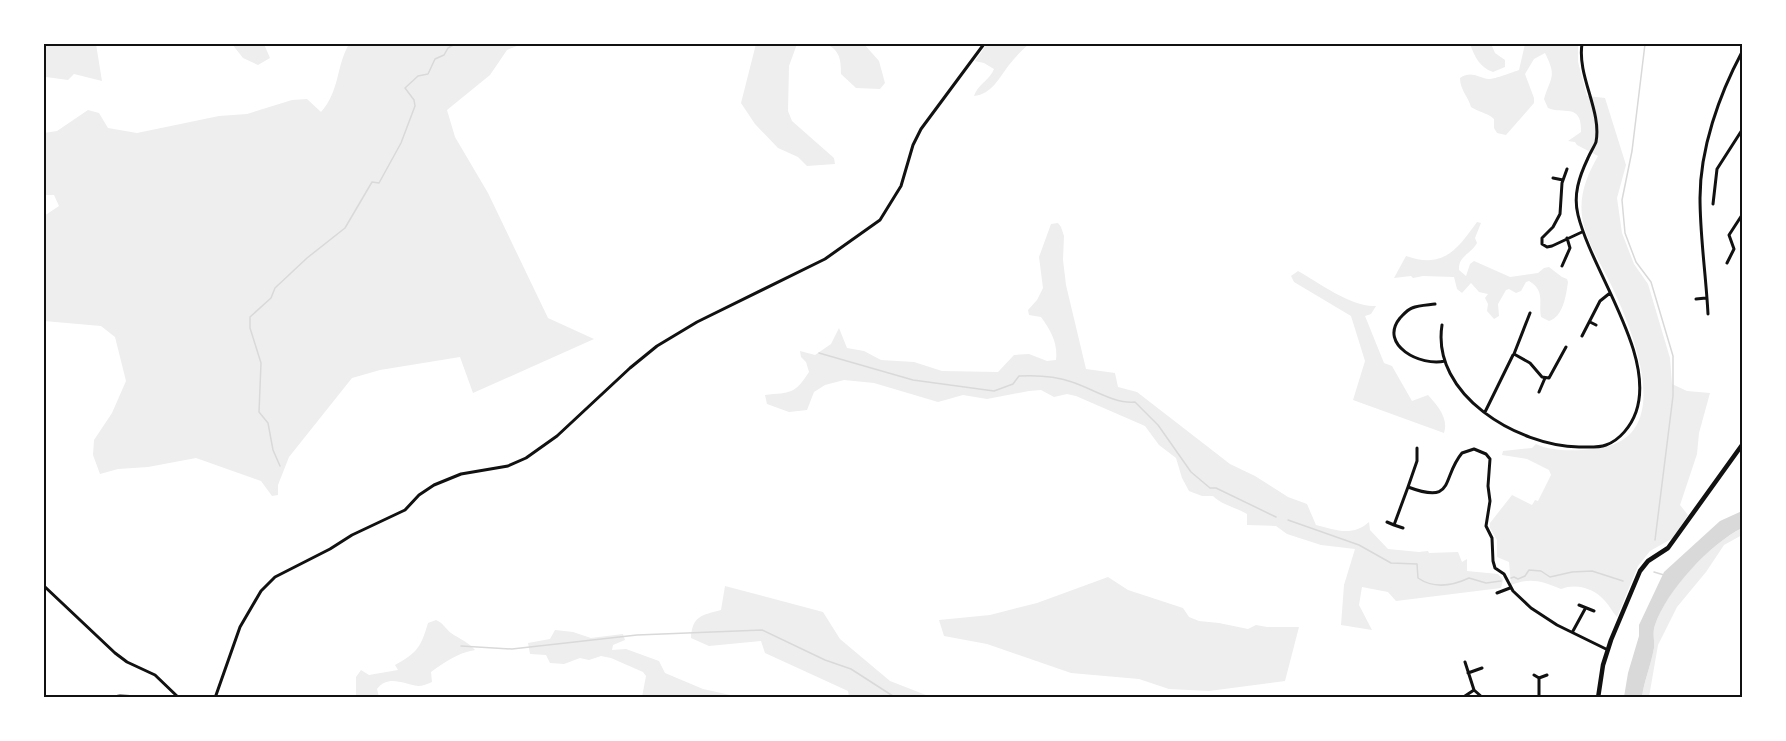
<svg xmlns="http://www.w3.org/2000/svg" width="1786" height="741" font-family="'Source Serif 4',serif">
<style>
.green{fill:#eee}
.water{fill:#d9d9d9}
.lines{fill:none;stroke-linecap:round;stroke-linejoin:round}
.stream{stroke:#d9d9d9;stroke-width:1.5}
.minor{stroke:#111;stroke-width:3}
.primary{stroke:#111;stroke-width:4.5}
.neatline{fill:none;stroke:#111;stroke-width:2}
</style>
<rect width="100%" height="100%" fill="#fff"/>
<path class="green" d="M44,44H96L102,81L74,74L68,80L46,77L44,75Z
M232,44H264L270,58L258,65L243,58Z
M349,44H522L507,50L490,75L447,110L455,137L488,193L548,318L594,339L473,393L460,357L380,370L352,378L289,457L278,485V495L272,496L261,481L196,458L148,467L118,469L100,474L93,455L94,440L112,413L126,381L115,337L101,326L44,321V216L59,206L54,195H44V133L57,131L88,110L99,113L108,128L137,133L219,116L247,114L292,100L307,99L321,112C340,91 336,66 349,44Z
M756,44H797L789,66L788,111L792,121L834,158L835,164L807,166L798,157L778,148L755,124L741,103Z
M826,44H864L879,61L885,83L880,89L856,88L841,74C841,60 840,50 826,44Z
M987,44H1029C1022,50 1015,57 1009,65C999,78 992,94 974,96C977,85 990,80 994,69L984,63L975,61Z
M1470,44H1491L1495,53L1505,60V67L1493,72C1479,67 1475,57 1470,44Z
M1525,44H1578V62L1587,96L1605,98L1626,165L1617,198L1622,233L1634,264L1648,284L1670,358L1672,384L1687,391L1710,393L1699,433L1697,454L1680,505L1688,515L1673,538L1650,551L1638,566L1617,617C1612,612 1610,606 1605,601C1594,588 1576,583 1561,589C1542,581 1530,577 1511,585L1509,562L1497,557V540L1490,528V523L1512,495L1532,505L1535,500L1538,501L1551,475L1549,470L1527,459L1502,455L1503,451L1532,448L1536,444C1554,453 1590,451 1609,446C1672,428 1633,333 1615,293C1605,270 1588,246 1583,222C1578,197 1586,177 1598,156L1577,145L1575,142L1568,141L1581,132C1582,102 1563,115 1548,108L1544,99C1551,76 1557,77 1545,53L1534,59L1525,74L1534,98V103L1506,135L1497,133L1494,128V119C1488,113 1479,112 1471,107C1468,96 1460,90 1460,78C1472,70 1478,78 1489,79C1495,79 1513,72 1519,70Z
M1477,222L1481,223L1475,238L1477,243C1471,254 1458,256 1459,270L1466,276L1470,264L1474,261L1510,277L1538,273L1544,268L1549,267L1562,277L1567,279L1568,282C1566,296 1563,317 1549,321L1541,317C1538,303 1546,291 1529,281L1526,282L1521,291L1516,293L1509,289L1506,290L1498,304L1499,316L1494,319L1487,311L1488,304L1485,298L1488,294L1479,292L1471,283L1462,293L1457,289L1454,277L1423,276L1413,278L1411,276L1394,278L1406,256C1443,269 1457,250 1477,222Z
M1058,223L1061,227L1064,236L1063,260L1066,285L1086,369L1115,373L1118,387L1137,392L1230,464L1255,476L1288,497L1307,504L1316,525C1335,530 1353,537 1369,522L1370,530L1388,549L1419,552L1428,551L1429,553L1458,552L1462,562L1467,559V571L1498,574L1503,580L1501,588L1396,601L1388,592L1362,587L1359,605L1372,630L1341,625L1344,585L1355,549L1321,545L1287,534L1276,526L1247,525V514C1235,507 1222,505 1213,496H1202L1189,491L1182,478L1176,458L1159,445L1145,426L1076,396L1067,394L1054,397L1041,390L1029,391L987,399L963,395L938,402L874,383L844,380L825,385L814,392L807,410L789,412L767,404L765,395C791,392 794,395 809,372L806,362L801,357L800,351L815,355L831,344L839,328L847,348L864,351L881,360L914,362L942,371L998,372L1014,355L1029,354L1047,361L1056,360C1058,343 1051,331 1041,317L1029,315L1028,310L1037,300L1043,288L1039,257L1051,224Z
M1298,271C1319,283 1353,308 1376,306L1371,314L1365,316L1384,363L1392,366L1412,401L1428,395C1437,405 1449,418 1444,433L1353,400L1365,361L1351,316L1294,282L1291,276Z
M1742,528V535L1724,545L1706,572L1677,607L1658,645L1649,697L1642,698C1644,681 1651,665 1654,648C1655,641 1652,633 1655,625C1667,589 1709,545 1742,528Z
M1108,577L1128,590L1183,608L1189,617L1199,621L1219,623L1248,629L1256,625L1267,627H1299L1285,681L1209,691L1169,689L1139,679L1071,673L987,644L944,636L939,620L990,615L1037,603Z
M725,586L823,612L840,639L890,681L931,697H849L848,691L765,653L761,641L709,646L691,638C692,616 702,615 721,610Z
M436,620C443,623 445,628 451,633C460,639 468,642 475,650C457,653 445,662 431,672L432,682C427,684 423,686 418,686C404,684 388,674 377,689L379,697H356V677L361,670L369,675L398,670L395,665C417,653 421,647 428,623Z
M555,630L573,632L591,638L623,634L625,640L613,645L612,650L626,649L659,661L665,673L703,689L739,697H642L646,676L643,672L611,658L601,656L589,660L580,658L564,664L550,663L546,655L530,654L528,643L550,639Z"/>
<path class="water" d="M1742,511V528C1710,544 1667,590 1655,625C1652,633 1655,641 1654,648C1651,665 1644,681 1642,697H1624L1628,673L1639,636V625L1664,572L1720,521Z"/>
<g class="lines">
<path class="stream" d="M1645,44L1632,151L1622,200L1625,233L1636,262L1651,282L1673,356V396L1655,540
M819,353L913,380L994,391L1013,384L1019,376C1037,375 1055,376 1072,382C1091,388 1114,404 1135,402L1158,425L1191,472L1210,488H1216L1276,517
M280,466L273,450L268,423L259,412L261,363L250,328V317L271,298L275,288L307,258L345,228L372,182L379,183L401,143L415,106L414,100L405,88L418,76L428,74L435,59L444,55L448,48L455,44
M1288,520L1359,545L1391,563L1417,564L1418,578C1434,589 1452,586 1469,578L1486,583L1501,581
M1654,572L1664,575
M1511,578L1514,577L1518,579L1525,576L1529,570L1541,571L1550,577L1572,572L1592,571L1623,581
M461,646L512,649L637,635L762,630L825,660L851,669L896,698"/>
<path class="minor" d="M1567,169L1562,183L1560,214L1553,227L1542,238V244L1547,247L1552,246L1582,232
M1553,178L1563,180
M1713,204L1717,169L1742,130
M1727,263L1734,249L1729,235L1742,215
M1562,266L1570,248L1567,238
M1696,299L1706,298
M1435,304C1428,305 1419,305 1412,308C1407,310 1404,314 1400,318C1378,345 1421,367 1445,361
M1530,313L1514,354L1530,363L1542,377L1549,378L1566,347
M1708,314C1706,275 1700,237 1700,198C1700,149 1719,95 1742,52
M1590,322L1596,325
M1442,325C1431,395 1518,446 1579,447C1588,447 1598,448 1606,445C1620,440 1631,426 1636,412C1656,355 1592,272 1578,215C1573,195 1579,177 1588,158C1590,153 1594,147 1596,142C1602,111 1577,76 1582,44
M1582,336L1600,301L1610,293
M1539,392L1545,378
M1485,412L1513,355
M1417,448V461L1408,487C1456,505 1441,478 1462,453L1474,449L1486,454L1490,459L1488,486L1490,501L1486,526L1492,538L1493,561L1495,568L1504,574L1513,591L1531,608L1557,625L1608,650
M1387,522L1394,525
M1403,528L1394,525L1408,487
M44,586L115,653L127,662L155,675L179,698
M1497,593L1510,588
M1579,605L1594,611
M1573,631L1585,609
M1465,662L1474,690L1483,698
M1468,673L1482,668
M1534,675L1539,678L1547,675
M106,698L120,696L159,698
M215,698L240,627L261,591L275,577L330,549L352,535L405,510L419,495L434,485L461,474L508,466L526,458L557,436L630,368L657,346L697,322L825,259L880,220L901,186L913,145L921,129L984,44
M1462,698L1474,690
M1539,698V678"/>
<path class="primary" d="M1598,698L1603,665L1611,640L1640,571L1648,561L1668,548L1742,445"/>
</g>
<rect width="1786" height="741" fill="none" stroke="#ffffff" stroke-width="90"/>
<rect x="45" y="45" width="1696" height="651" class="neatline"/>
</svg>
